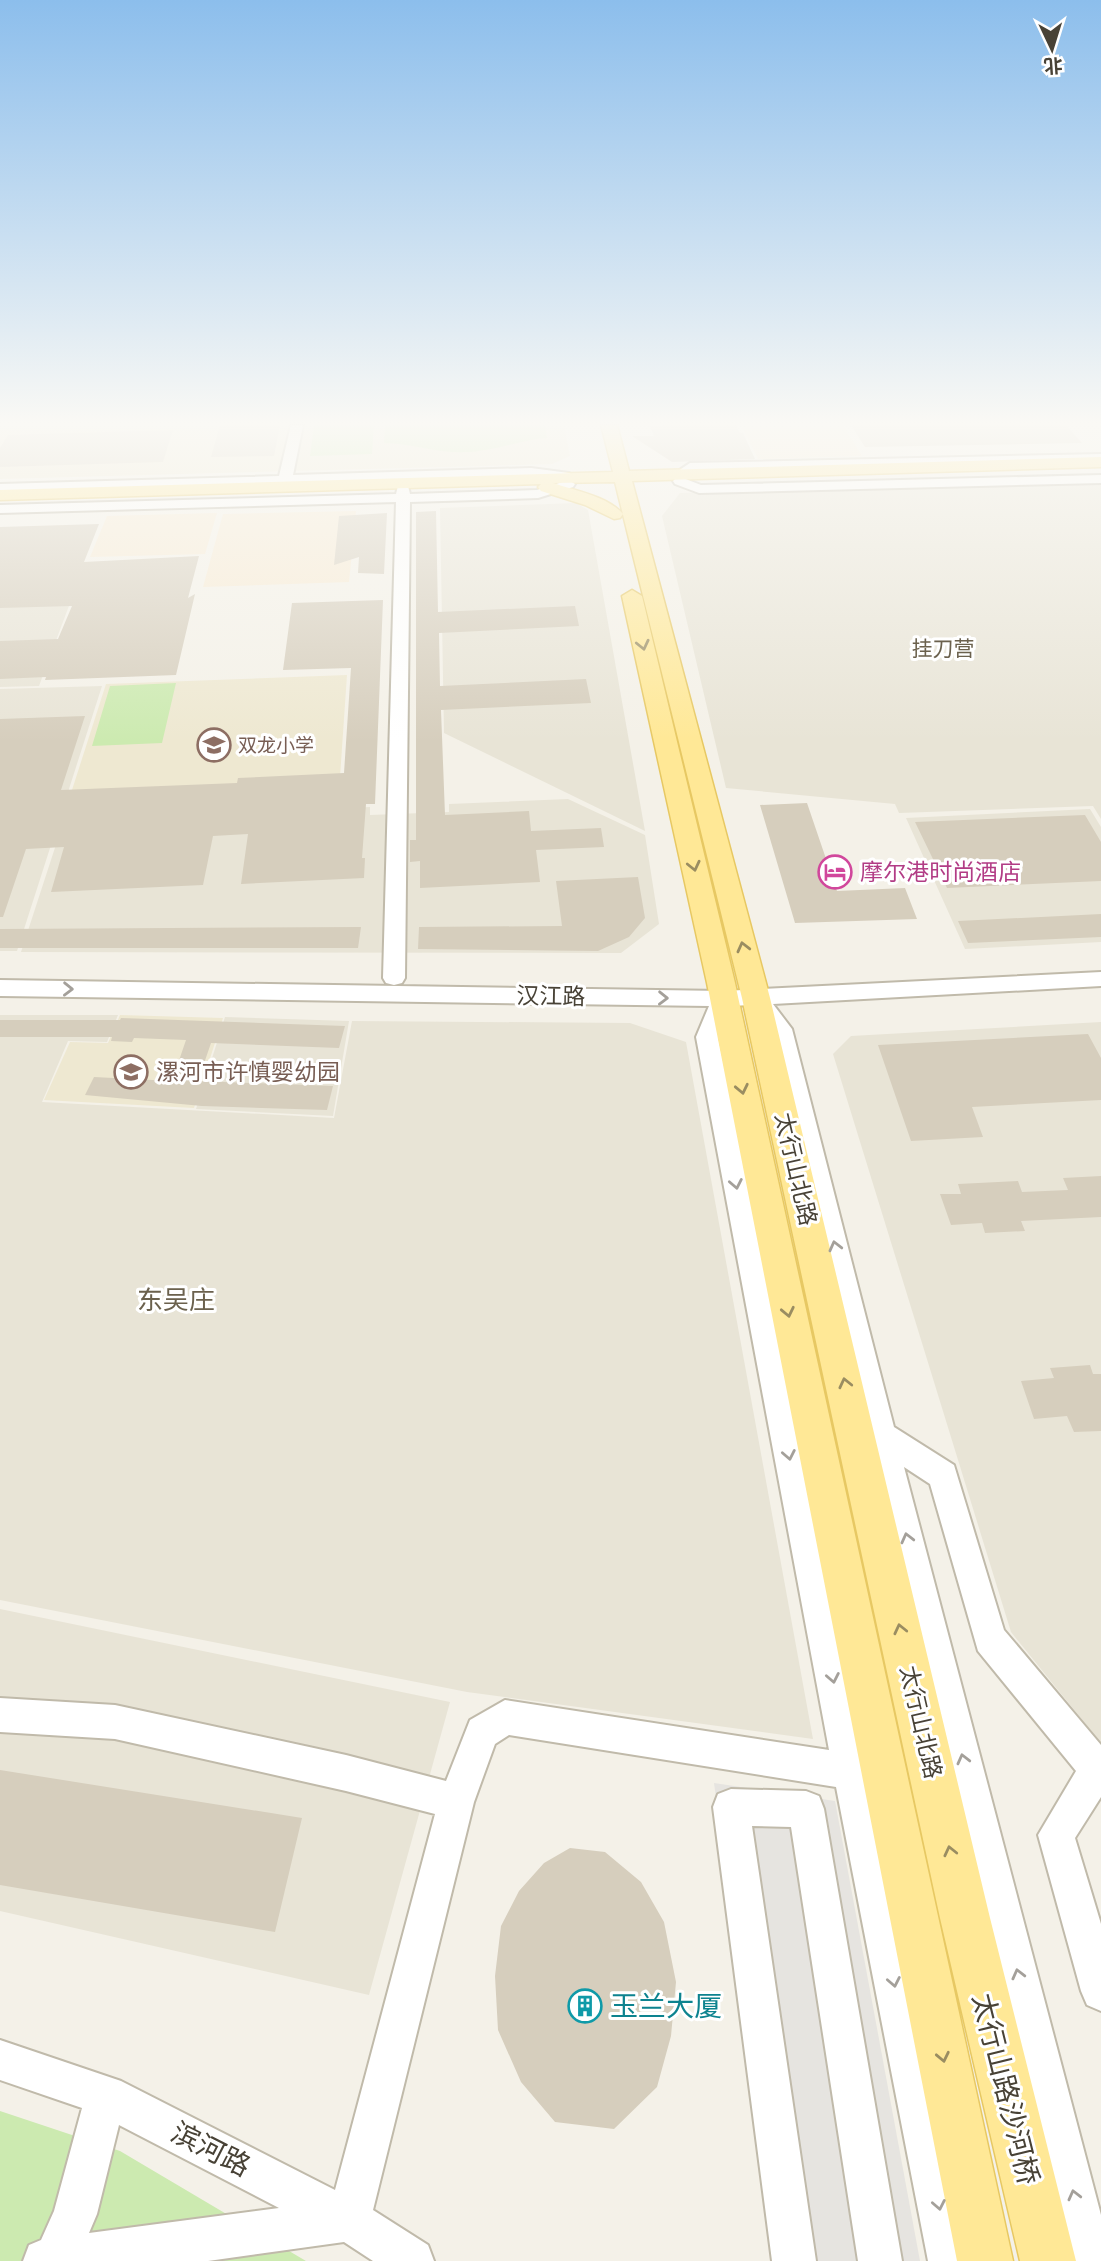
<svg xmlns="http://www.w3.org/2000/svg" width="1101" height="2261" font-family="'Space Grotesk','Noto Sans SC',sans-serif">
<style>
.residential{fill:#e8e4d6}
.commercial{fill:#f7ead3}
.education{fill:#eee8d1}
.green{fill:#cceab0}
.parking{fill:#e6e4e0}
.building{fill:#d6cebd}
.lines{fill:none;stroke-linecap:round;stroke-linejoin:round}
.minor-casing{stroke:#c0baaa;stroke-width:4}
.major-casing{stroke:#e7c863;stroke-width:3}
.minor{fill:#fff;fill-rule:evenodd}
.major{fill:#ffe896;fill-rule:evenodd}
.oneway{stroke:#9a8d61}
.oneway2{stroke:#a4a09a}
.labels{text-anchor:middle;stroke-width:6;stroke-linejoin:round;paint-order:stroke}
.far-education-label{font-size:19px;fill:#785e54;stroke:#fff;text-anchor:start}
.far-quarter-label{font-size:21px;fill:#6b614d;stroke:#fff}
.hotel-label{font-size:23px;fill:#b23c85;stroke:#fff;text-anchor:start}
.street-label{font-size:23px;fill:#484236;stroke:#fff}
.education-label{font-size:23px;fill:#785e54;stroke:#fff;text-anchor:start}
.quarter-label{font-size:26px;fill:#6b614d;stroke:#fff}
.near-culture-label{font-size:28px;fill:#0d838f;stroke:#fff;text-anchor:start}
.near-street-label{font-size:28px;fill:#484236;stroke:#fff}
</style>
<rect width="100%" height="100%" fill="#f4f1e8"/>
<path class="residential" d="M1101,482V819L1093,806L899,813L895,804L726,788L662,516L680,493Z
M576,503L588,510L645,831L444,733L440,508Z
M0,563L79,579L39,686L0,687Z
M102,686L17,951H0V689Z
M568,799L645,835L659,924L621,953L21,952L64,820L370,807V815L449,812V804Z
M1090,809L1101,827V942L965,949L906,818Z
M0,1015H118L107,1042L68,1041L42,1102L334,1118L352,1021L630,1023L686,1042L813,1739L467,1692L0,1600Z
M225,1017L349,1021L333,1116L196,1109Z
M1101,1022V1743L1011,1632L833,1054L851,1036Z
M0,1609L450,1702L369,1995L0,1911Z"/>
<path class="commercial" d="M741,425H843L862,456L758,459Z
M356,511L349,582L203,587L223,514Z
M217,513L205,554L90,557L107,516Z"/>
<path class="education" d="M0,425H564L570,456L552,464L0,479Z
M347,675L338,806L63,818L106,684Z
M120,1015L223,1018L194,1108L44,1100L70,1042L108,1043Z"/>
<path class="green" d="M314,425H374L372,454L310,456Z
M385,425H545L547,438C520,440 495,451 466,452C437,454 412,443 384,443Z
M176,683L162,743L92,746L110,686Z
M0,2111L120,2151L306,2261H0Z"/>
<path class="parking" d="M714,1783L835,1801L920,2261H780Z"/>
<path class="building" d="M220,425H280L274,456L211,457Z
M665,425H736L740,433H743L755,459L672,462L632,436H654L650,426Z
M851,425H1066L1082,443L865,447Z
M173,430L163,462L0,467V448L8,435Z
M436,511L438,612L575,606L579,626L439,633L440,686L586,679L591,703L441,710L445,815L529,811L531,831L601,828L604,847L536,850L540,882L420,888V861L410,862V840H416V512Z
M387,513L384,574L358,573L359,557L334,565L339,516Z
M99,524L84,562L199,556L188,598L195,594L176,675L45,680L46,677L0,679V641L58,639L72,606L0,608V527Z
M383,600L375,804H366L362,858H365L364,878L241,884L248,834L213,836L203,885L51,892L64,847L26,849L3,917H0V719L85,716L61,790L237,783L238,778L344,773L351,668L283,670L292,603Z
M807,803L837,891L905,888L917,919L795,923L760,805Z
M1085,815L1101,842V881L947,888L915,822Z
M638,877L645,918L629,937L598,951L418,949L419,927L562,926L556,881Z
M1101,914V937L968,943L958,921Z
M361,927L358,948H0V929Z
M121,1018L345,1026L339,1048L211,1043L198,1081L333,1086L327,1110L202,1106L85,1095L94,1077L172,1081L186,1040L134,1038L132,1042L111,1041L112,1037H0V1020H120Z
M1088,1034L1101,1058V1100L972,1107L983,1137L911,1141L878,1045Z
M1101,1176V1217L1021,1221L1025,1231L985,1233L982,1223L951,1225L940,1194H961L958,1184L1018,1181L1022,1192L1068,1190L1063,1178Z
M1090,1365L1093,1374H1101V1431L1074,1432L1067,1416L1034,1419L1021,1381L1054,1378L1050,1368Z
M0,1770L302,1818L275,1932L0,1885Z
M570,1848L605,1852L641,1882L664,1922L676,1982L671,2036L657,2087L614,2129L555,2122L521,2082L498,2030L495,1976L501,1926L519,1891L544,1863Z"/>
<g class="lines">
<defs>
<path id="minor" d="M291,425H303L293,475L531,468L569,473L576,477L570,481L575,484L573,487L538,498L410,502L405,978L402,983L394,985L386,983L383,978L396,502L0,513V505L396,494L398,486H408L410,494L537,490L566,481L531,476L0,492V484L279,476Z
M1101,454V462L693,471L683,478L701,485L1101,475V483L699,493L675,484L673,481L676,478L672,475L690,463Z
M1101,972V986L773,1004L792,1029L894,1427L954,1465L1004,1630L1101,1745V1797L1075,1838L1101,1924V2011L1087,2005L1081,1991L1038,1835L1076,1771L978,1651L930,1484L904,1467L1101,2215V2261H1069L868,1444L859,1431L863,1423L770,1031L750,1005L731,1006L718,1037L866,1756L876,1760L881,1773L876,1786L872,1787L972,2261H928L836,1787L509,1735L495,1744L474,1802L373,2210L428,2245L434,2261H373L344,2242L208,2261H23L29,2245L41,2240L54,2211L82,2108L0,2080V2040L121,2081L335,2190L435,1814L346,1791L115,1739L0,1732V1698L115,1705L346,1755L446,1781L470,1720L505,1700L829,1750L696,1037L709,1006L0,996V980L723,991ZM119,2125L279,2208L89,2233L97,2214Z
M731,1789L806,1791L819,1796L824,1809L902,2261H858L791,1827L752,1826L816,2261H772L713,1807L718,1794Z"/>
<path id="major" d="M601,425H617L629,471L1101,457V467L632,481L770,998L990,1918L1076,2261H1020L940,1918L742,998L615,482L553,483C576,491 607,496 623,514L620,518L614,519L585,505L541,491L538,487L541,484L0,500V490L613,472Z
M632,590L642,596L735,983L1013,2261H957L707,983L622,596Z"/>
</defs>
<use href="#minor" class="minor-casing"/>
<use href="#major" class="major-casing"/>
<use href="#minor" class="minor"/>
<use href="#major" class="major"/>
</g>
<defs><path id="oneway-chevron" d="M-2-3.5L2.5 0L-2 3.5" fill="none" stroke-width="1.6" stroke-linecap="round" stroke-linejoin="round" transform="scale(1.75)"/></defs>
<g class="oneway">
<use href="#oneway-chevron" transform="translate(643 645) rotate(77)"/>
<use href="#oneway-chevron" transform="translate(694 866) rotate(77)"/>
<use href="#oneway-chevron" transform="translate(743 947) rotate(-104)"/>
<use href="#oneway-chevron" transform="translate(742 1089) rotate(78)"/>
<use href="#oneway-chevron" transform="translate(788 1312) rotate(78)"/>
<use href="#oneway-chevron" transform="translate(845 1383) rotate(-103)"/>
<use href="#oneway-chevron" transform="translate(900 1629) rotate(-103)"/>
<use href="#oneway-chevron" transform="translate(950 1851) rotate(-103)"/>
<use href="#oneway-chevron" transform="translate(943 2057) rotate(78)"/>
</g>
<g class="oneway2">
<use href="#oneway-chevron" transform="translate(68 989) rotate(1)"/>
<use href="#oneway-chevron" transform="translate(663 998) rotate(1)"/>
<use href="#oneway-chevron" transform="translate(736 1184) rotate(79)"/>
<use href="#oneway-chevron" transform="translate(835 1246) rotate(-104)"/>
<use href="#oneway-chevron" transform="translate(789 1455) rotate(79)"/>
<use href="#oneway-chevron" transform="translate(907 1538) rotate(-104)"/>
<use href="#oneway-chevron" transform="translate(833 1678) rotate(79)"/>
<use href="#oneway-chevron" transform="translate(963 1759) rotate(-104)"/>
<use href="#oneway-chevron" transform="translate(1018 1974) rotate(-104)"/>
<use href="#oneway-chevron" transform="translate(894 1982) rotate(79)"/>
<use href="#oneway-chevron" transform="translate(1074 2195) rotate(-104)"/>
<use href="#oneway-chevron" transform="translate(939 2205) rotate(79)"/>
</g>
<linearGradient id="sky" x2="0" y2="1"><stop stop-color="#8cbeec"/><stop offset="0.57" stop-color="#faf9f5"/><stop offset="1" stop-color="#faf9f5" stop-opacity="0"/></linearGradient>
<rect width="1101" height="742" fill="url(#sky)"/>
<defs>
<symbol id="school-ring" viewBox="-11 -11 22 22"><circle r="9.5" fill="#fff" stroke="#8d6e63" stroke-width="1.5"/><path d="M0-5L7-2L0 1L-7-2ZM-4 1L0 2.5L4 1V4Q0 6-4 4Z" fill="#8d6e63"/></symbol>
<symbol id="hotel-ring" viewBox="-11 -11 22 22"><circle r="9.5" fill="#fff" stroke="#d1479c" stroke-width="1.5"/><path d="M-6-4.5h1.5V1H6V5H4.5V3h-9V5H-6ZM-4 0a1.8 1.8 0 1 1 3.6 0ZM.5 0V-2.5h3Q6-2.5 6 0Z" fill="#d1479c"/></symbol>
<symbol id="building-ring" viewBox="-11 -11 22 22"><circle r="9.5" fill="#fff" stroke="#0f9aa8" stroke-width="1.5"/><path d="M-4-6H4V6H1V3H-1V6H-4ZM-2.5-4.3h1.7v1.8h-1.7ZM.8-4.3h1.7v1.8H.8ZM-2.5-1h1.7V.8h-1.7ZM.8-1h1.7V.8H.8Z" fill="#0f9aa8"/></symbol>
</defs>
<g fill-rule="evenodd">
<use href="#school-ring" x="195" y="726" width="38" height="38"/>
<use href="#hotel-ring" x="816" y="853" width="38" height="38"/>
<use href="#school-ring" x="112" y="1053" width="38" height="38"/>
<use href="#building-ring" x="566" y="1987" width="38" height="38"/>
</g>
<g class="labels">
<g class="far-education-label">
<text x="238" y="752">双龙小学</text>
</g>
<g class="far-quarter-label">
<text x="943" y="656">挂刀营</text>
</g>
<g class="hotel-label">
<text x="860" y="880">摩尔港时尚酒店</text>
</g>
<g class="street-label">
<text transform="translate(551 996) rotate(1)" y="8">汉江路</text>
<text transform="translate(796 1169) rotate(77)" y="8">太行山北路</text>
<text transform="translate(921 1722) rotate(77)" y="8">太行山北路</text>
</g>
<g class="education-label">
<text x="156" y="1080">漯河市许慎婴幼园</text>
</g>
<g class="quarter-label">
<text x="176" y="1309">东吴庄</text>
</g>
<g class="near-culture-label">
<text x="610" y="2016">玉兰大厦</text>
</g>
<g class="near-street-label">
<text transform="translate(1006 2089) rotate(76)" y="10">太行山路沙河桥</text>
<text transform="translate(211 2149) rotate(27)" y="10">滨河路</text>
</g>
</g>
<g transform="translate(1052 49) rotate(176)" stroke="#ffffff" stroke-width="5" paint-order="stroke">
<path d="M0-5L12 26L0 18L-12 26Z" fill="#484236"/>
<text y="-10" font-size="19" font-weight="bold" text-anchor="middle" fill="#484236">北</text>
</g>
</svg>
